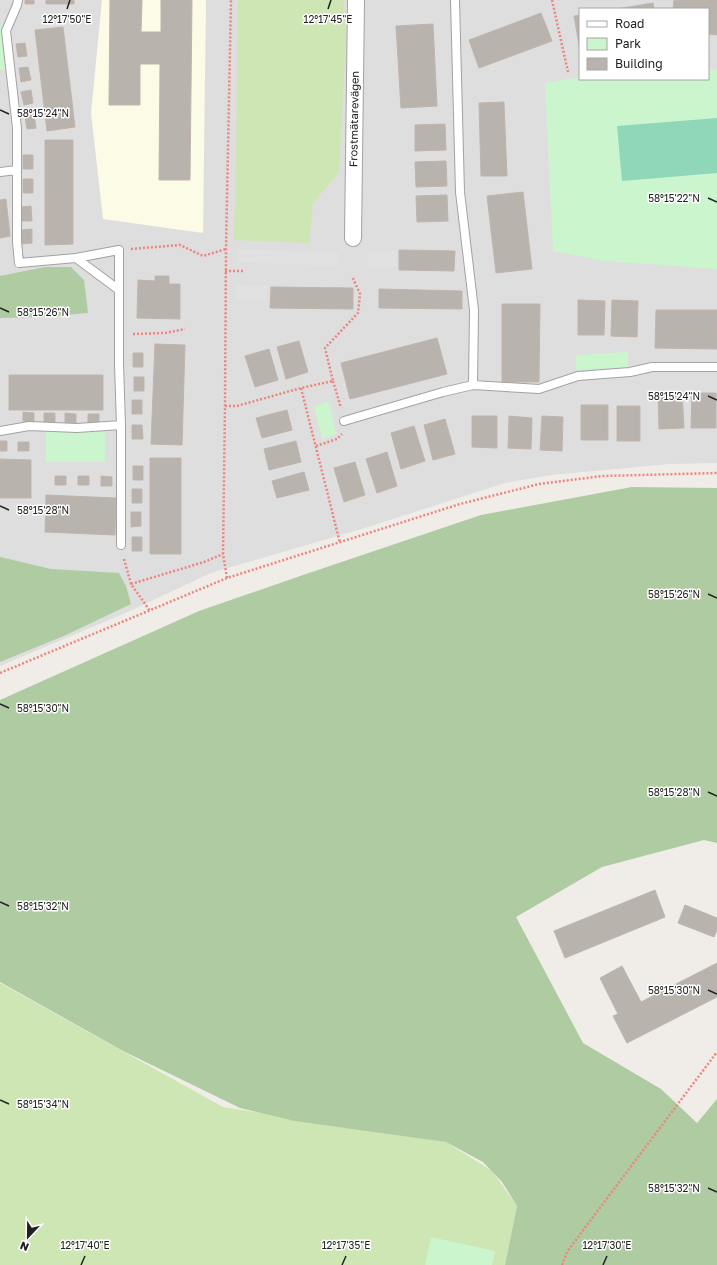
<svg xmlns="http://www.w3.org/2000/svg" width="717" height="1265" font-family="'Golos Text',sans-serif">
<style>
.residential{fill:#dfdede;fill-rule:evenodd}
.education{fill:#fcfbe5}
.grass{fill:#cee5b4}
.forest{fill:#afcba2}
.park{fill:#cbf5cd}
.pitch{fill:#8fd7b8}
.parking{fill:#e1e1e1}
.building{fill:#b9b3ae;stroke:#c1b4ac}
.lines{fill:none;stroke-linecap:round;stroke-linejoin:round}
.lane-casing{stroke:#a2a2a2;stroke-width:10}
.street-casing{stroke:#a2a2a2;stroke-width:18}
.path{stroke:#ec857d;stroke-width:2.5;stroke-dasharray:2 2;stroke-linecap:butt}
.lane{stroke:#fff;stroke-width:8}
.street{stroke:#fff;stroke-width:16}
.ticks{fill:none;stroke:#212121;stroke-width:1.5}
.labels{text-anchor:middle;stroke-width:3;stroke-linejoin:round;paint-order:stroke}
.street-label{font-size:11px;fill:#212121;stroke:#fff}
.ticks-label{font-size:10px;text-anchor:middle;fill:#212121;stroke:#fff;stroke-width:3;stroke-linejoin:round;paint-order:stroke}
</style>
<rect width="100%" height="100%" fill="#f0ede8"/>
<path class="residential" d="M0,0H717V463L670,464L551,475L505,483L368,527L211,573L130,611L0,666ZM580,9H708V79H580Z"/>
<path class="education" d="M102,0H206L203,233L103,219L91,113Z"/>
<path class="grass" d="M238,0H344L346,40L339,172L313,203L309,243L234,240L236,151Z
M0,983L223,1107L446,1142L492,1171L517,1206L505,1265H0Z"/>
<path class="forest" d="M45,267H71L84,280L88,313L42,317L0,318V276Z
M632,487L717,488V843L704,840L602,867L516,917L583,1043L661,1089L697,1123L717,1099V1265H505L517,1206L502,1182L483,1162L446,1142L295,1121L240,1108L123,1051L0,982V700L199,611L306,574L481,515Z
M0,557L51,569L119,573L126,586L131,604L66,635L0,662Z"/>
<path class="park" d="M0,22L5,69L0,70Z
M708,69L717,70V269L605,261L553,251L545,83L580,77V79H708Z
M628,352V367L576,370V355Z
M329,402L336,434L322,439L314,406Z
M46,431H105V462H46Z
M431,1237L495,1251L492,1265H425Z"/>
<path class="pitch" d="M717,118V173L622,181L617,126Z"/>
<path class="parking" d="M238,249L338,253L337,266L238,262Z
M368,251H396V268L368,267Z
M237,285L267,286L266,301L236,300Z"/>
<path class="building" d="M25,0H34V4H25Z
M46,0H74V4H46Z
M110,0H142L141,32H161V0H192L190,180H159L160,64H140V105H109Z
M674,0H717V35L708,34V9H673Z
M653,3L654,9H617Z
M541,13L552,41L479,68L469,40Z
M580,15V50L574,16Z
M433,24L437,106L401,108L396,26Z
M63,27L75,127L47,131L35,30Z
M25,43L27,56L18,57L16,44Z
M28,67L31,80L21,82L19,68Z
M31,90L33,103L24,105L21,92Z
M504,102L507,176H481L479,103Z
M34,115L36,128L27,129L25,116Z
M445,124L446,150L415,151V125Z
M45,140H73V244L45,245Z
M23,155H33V169H23Z
M446,161L447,186L416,187L415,162Z
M23,179H33V193H23Z
M523,192L532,269L496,273L487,196Z
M447,195L448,221L417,222L416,196Z
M6,199L10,236L0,238V200Z
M31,206L32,221H21V207Z
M32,229V243L22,244L21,230Z
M399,250L455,251L454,271L399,270Z
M155,276H169V284H180V319L137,318L138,280L155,281Z
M271,287L353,288V309L270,308Z
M379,289L462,291V309L379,308Z
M578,300L605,301L604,335H578Z
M612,300L638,301L637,337L611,336Z
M502,304H540L539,382H502Z
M656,310H717V349L655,348Z
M437,338L447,374L350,399L341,363Z
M299,341L308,372L286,379L277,347Z
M155,344L185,345L182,445L151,444Z
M269,349L278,380L255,387L245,356Z
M133,353H143V367H133Z
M9,375H103V410H9Z
M134,377H144V391H134Z
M682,392L684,428L659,429L658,393Z
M692,393H716V428H691Z
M132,400H142V414H132Z
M581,405H608V440H581Z
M617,406H640V441H617Z
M287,410L292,430L262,438L256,418Z
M23,412L34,413V422L23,421Z
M44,413H55V422H44Z
M65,413L76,414V423H65Z
M88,414H99V423H88Z
M472,416H497V448L472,447Z
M509,416L532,418L531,449L508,448Z
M542,416L563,417L562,451L540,450Z
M445,419L455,454L433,460L424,425Z
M132,425H142L143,439H132Z
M414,426L425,461L401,469L391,433Z
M0,441H7V451H0Z
M296,441L301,462L269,470L264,449Z
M18,442H29V451H18Z
M387,452L397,486L377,493L366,459Z
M150,458H181V554H150Z
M0,459L31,460V498H0Z
M355,462L365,495L344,502L334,468Z
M133,466H143V480H133Z
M304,472L309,490L277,498L272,481Z
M55,476H66V485H55Z
M78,476H89V485H78Z
M101,476L112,477V486H101Z
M132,489H142V503H132Z
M46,495L116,498L115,535L45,532Z
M131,512H141V526L131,527Z
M132,537H142V551H132Z
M655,890L665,917L565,958L554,931Z
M685,905L717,918V930L714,937L678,923Z
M717,963V997L627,1043L613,1016L618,1014L600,978L622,966L641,1002Z"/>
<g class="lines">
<defs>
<path id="lane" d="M455,0L460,192L474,310L473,385
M17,170V128L6,31L17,5L18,0
M0,172L17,170V242L19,263L76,258
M119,290V250L76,258L119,290V364L121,425
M344,421L443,392L473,385L539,389L578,376L630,372L652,367H717
M0,431L29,426L77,428L121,425V545"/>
<path id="street" d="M353,238L356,0"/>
</defs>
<use href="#lane" class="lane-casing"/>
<use href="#street" class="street-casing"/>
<path class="path" d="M552,0L568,72
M131,249L180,245L203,256L226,249
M225,271H243
M133,334L165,333L185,329
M333,381L341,408
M301,388L340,543
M225,406H237L301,388L333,381L325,348L358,313L360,294L352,276
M316,446L337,439L342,434
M124,559L131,584L150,611
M227,578L223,554L225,406L226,249L231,0
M131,584L204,562L223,554
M0,673L227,578L460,504L539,484L602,476L717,473
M562,1265L567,1252L596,1213L717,1052"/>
<use href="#lane" class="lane"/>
<use href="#street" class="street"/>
</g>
<path class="ticks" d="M67,9L70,0M328,9L331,0M0,110L9,114M708,198L717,202M0,308L9,312M708,396L717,400M0,506L9,510M708,594L717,598M0,704L9,708M708,792L717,796M0,902L9,906M708,990L717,994M0,1100L9,1104M708,1188L717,1192M81,1265L85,1256M342,1265L346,1256M603,1265L607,1256"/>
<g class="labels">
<g class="street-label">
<text transform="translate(354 119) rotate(-89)" y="4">Frostmätarevägen</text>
</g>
</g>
<g class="ticks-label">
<text x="67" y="23">12°17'50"E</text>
<text x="328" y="23">12°17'45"E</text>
<text x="43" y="117">58°15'24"N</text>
<text x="674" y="202">58°15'22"N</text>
<text x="43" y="316">58°15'26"N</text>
<text x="674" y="400">58°15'24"N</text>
<text x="43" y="514">58°15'28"N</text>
<text x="674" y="598">58°15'26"N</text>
<text x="43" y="712">58°15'30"N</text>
<text x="674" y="796">58°15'28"N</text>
<text x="43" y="910">58°15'32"N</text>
<text x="674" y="994">58°15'30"N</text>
<text x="43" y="1108">58°15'34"N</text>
<text x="674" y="1192">58°15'32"N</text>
<text x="85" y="1249">12°17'40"E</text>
<text x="346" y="1249">12°17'35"E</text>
<text x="607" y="1249">12°17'30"E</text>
</g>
<rect x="579" y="8" width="130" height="72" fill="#ffffff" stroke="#a6a6a6"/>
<rect x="587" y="21" width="20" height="6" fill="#ffffff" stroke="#a6a6a6"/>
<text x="615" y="28" font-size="12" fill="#212121">Road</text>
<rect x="587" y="38" width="20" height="12" fill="#cbf5cd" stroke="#a6a6a6"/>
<text x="615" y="48" font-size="12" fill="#212121">Park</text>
<rect x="587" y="58" width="20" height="12" fill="#b9b3ae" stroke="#a6a6a6"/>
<text x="615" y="68" font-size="12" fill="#212121">Building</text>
<g transform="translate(28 1237) rotate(202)" stroke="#ffffff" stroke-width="3" paint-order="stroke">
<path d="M0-3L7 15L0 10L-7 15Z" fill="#212121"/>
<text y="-6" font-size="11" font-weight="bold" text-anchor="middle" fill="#212121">N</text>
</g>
</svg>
